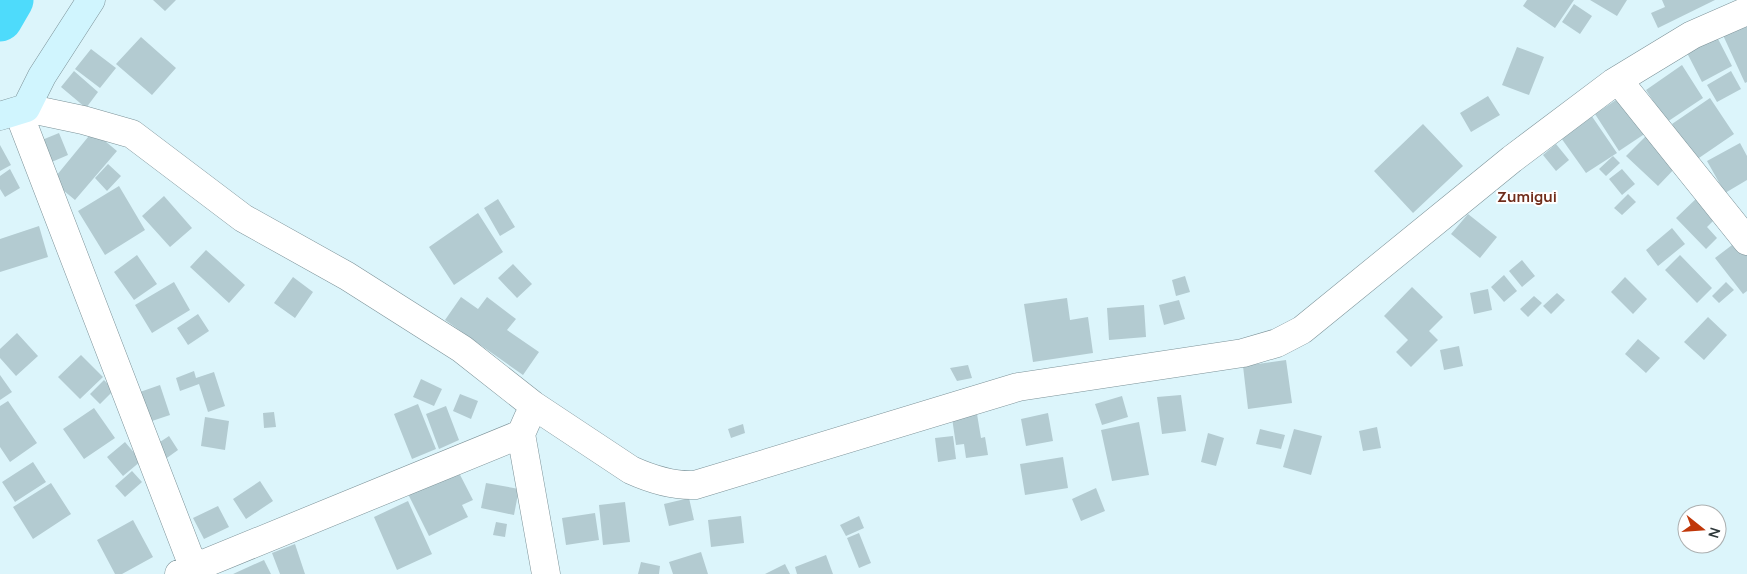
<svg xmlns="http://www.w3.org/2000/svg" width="1747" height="574" font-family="Manrope,sans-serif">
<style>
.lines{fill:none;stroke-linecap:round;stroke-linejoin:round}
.river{stroke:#4edbfb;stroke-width:45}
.building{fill:#b3cbd1}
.street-casing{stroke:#7c9298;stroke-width:29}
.secondary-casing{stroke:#7c9298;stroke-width:29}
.street{stroke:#fff;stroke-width:28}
.secondary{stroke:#d0f5fe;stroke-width:28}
.labels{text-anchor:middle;stroke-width:4;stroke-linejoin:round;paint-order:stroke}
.quarter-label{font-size:15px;font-weight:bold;fill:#702d1b;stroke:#fff}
</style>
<rect width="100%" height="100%" fill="#dcf5fb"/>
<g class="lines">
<path class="river" d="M0,19L11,0"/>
</g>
<path class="building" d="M153,0H176L165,11Z
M1527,0H1574L1555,28L1523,6Z
M1590,0H1627L1617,16Z
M1662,0H1715L1658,28L1651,13L1665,7Z
M1574,4L1592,16L1580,34L1562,22Z
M1747,21V82L1745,83L1722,33Z
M1716,35L1732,66L1702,82L1686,51Z
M141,37L176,68L152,95L116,64Z
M1517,47L1544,57L1529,95L1502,85Z
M91,49L116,68L100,88L75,69Z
M1682,65L1703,98L1667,122L1646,90Z
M74,71L98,92L86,108L61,87Z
M1731,71L1741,89L1717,102L1707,85Z
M1628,92L1652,129L1619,151L1595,114Z
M1488,96L1500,115L1471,132L1460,113Z
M1710,98L1734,134L1696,160L1672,124Z
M1591,115L1617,153L1586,173L1559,135Z
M1423,124L1463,166L1413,213L1374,171Z
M93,131L117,151L75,200L52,181Z
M59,133L68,155L47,164L37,142Z
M1648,134L1679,164L1658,186L1626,156Z
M1740,143L1747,156V180L1725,193L1707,161Z
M1556,144L1569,160L1556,171L1543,155Z
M0,145L11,165L0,171Z
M1613,156L1620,163L1606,176L1599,169Z
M108,164L121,176L107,191L95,178Z
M10,169L20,188L5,197L0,189V176Z
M1622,169L1635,184L1622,195L1609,179Z
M119,186L145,230L105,255L78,211Z
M1628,194L1636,202L1622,215L1614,208Z
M1700,195L1719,215L1707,227L1717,238L1706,249L1676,218Z
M164,196L192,228L170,247L142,216Z
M498,199L515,227L500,236L484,208Z
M478,213L503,252L454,285L429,247Z
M1468,214L1497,237L1480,258L1451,234Z
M39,226L48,257L0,272V239Z
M1672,228L1685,244L1658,266L1646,250Z
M1740,239L1747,248V291L1743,294L1715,258Z
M206,250L245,285L229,303L190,267Z
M137,255L157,284L134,300L114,272Z
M1680,255L1712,288L1697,303L1665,270Z
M1522,260L1535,276L1522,287L1509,271Z
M513,264L532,284L517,298L498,278Z
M1504,275L1517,291L1504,302L1491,287Z
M1185,276L1190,292L1176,296L1172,280Z
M293,277L313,292L295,318L274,303Z
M1625,277L1647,299L1633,314L1611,292Z
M174,282L190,310L152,333L135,305Z
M1726,282L1734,290L1719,303L1712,296Z
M1412,287L1443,317L1429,331L1438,340L1411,367L1396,352L1408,340L1384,316Z
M1488,289L1492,310L1474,314L1470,293Z
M1557,293L1565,300L1551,314L1543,306Z
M1534,296L1542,303L1528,317L1520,309Z
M461,297L478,309L487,297L516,319L507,330L539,352L523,375L445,320Z
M1067,298L1070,320L1088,317L1093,353L1033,362L1024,304Z
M1179,300L1185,319L1164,325L1159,305Z
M1144,305L1146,337L1109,340L1107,308Z
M198,314L209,331L188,345L177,328Z
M1708,317L1727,335L1704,360L1684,342Z
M17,333L38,356L16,376L0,358V349Z
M1638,339L1660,358L1646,373L1625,354Z
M1459,346L1463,366L1444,370L1440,350Z
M81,355L103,377L80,399L58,377Z
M1286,360L1292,403L1248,409L1243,366Z
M968,365L972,378L957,381L950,368Z
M194,371L196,378L214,372L225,406L208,412L199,384L180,391L176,378Z
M0,375L12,392L0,400Z
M421,379L442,389L434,406L413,397Z
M104,380L114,390L100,404L90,394Z
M160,385L170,415L149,422L140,392Z
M460,394L478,401L471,419L453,411Z
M1181,395L1186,431L1162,434L1157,397Z
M1122,396L1128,417L1102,425L1095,404Z
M8,401L37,443L10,462L0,447V406Z
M418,404L436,449L412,459L394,414Z
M446,406L459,440L439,449L426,414Z
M94,408L115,438L84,459L63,429Z
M274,412L276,427L264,428L263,413Z
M1048,413L1053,441L1026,446L1021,419Z
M977,414L981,438L985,437L988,455L966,458L964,444L956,445L952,418Z
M205,417L229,421L225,450L201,446Z
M1139,422L1149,475L1112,481L1101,430Z
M743,424L745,433L731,438L728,429Z
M1377,427L1381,448L1363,451L1359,431Z
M1260,429L1285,435L1281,449L1256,444Z
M1294,429L1322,436L1311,475L1283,467Z
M1208,433L1224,438L1216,466L1201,462Z
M169,436L178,450L164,460L154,446Z
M953,436L956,459L938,462L935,438Z
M125,442L141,461L123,476L107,457Z
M1063,457L1068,488L1025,495L1020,464Z
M33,462L46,482L15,502L2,482Z
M457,469L473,500L462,505L468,517L429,536L408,494Z
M132,471L142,482L125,497L115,486Z
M260,481L273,501L246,519L233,499Z
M51,483L71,514L33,539L13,507Z
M486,483L519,489L514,515L481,508Z
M1096,488L1105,511L1081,521L1072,499Z
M689,498L694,520L669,526L664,504Z
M408,501L432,554L397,570L374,517Z
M625,502L630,542L603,545L599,505Z
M218,506L229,527L204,539L193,518Z
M595,513L599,540L566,545L562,518Z
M741,516L744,543L711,547L708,520Z
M859,516L864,528L846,536L840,525Z
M133,520L153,557L122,574H115L97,540Z
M496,522L507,524L505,537L493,535Z
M859,533L871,563L859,568L847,538Z
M295,544L305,574H280L272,553Z
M701,552L708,574H673L669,562Z
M826,555L833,574H797L795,567Z
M264,560L271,574H233Z
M641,562L660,566L659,574H638Z
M785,564L790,574H765Z"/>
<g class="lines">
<defs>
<path id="street" d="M1618,80L1747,241
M26,108L83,120L132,134L243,218L347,276L462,349L533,405L631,470C651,479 674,486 695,485L1018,387L1243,353L1277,343L1302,330L1512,159L1613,83L1692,35L1747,11
M18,111L196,574
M528,418L521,434L546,574
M179,574L521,434"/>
<path id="secondary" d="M0,116L26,108L42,76L91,0"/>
</defs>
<use href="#street" class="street-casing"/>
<use href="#secondary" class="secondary-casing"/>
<use href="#street" class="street"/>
<use href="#secondary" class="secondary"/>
</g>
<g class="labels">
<g class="quarter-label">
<text x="1527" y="202">Zumigui</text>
</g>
</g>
<g transform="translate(1702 529) rotate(107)"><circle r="24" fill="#ffffff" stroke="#acb0b1"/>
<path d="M0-4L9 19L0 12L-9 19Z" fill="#c03709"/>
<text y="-8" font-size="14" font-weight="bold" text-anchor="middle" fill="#2f393b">N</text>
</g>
</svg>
